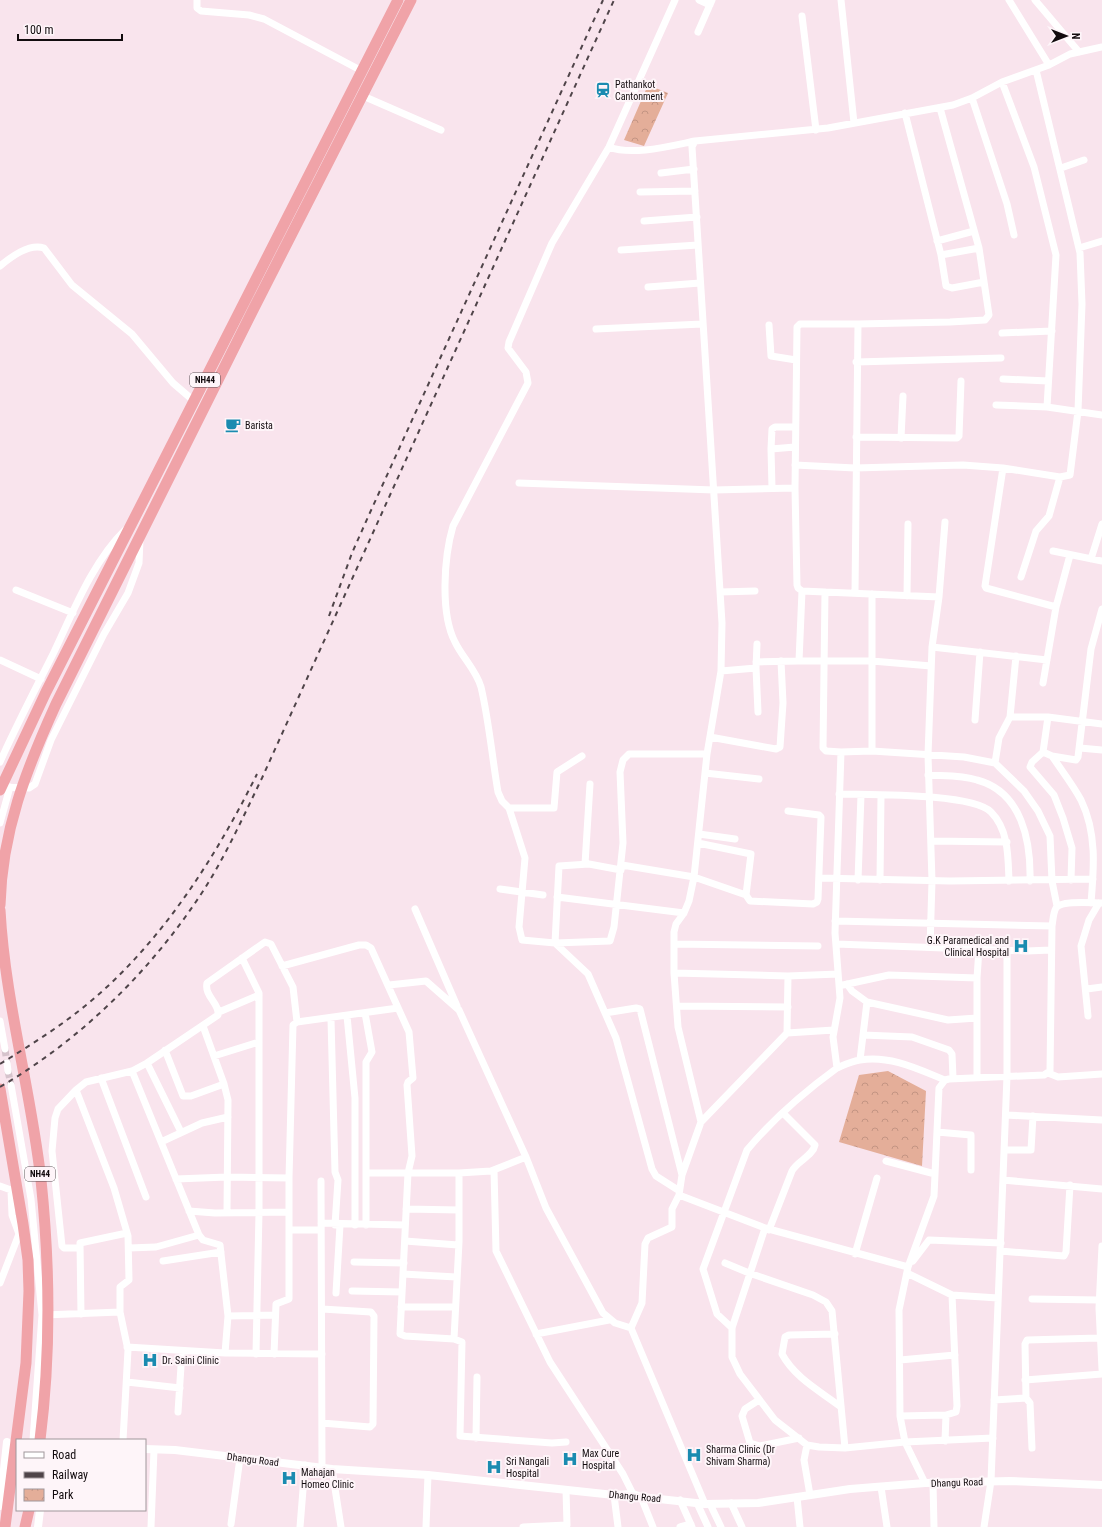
<svg xmlns="http://www.w3.org/2000/svg" width="1102" height="1527" font-family="'Roboto Condensed',sans-serif">
<style>
.park{fill:url(#park-crowns)}
.lines{fill:none;stroke-linecap:round;stroke-linejoin:round}
.minor-tunnel{stroke:#d6c3cc;stroke-width:7;stroke-dasharray:7 3.5;stroke-linecap:butt}
.minor{stroke:#fff;stroke-width:7}
.tertiary{stroke:#fff;stroke-width:8}
.trunk{stroke:#f0a3a8;stroke-width:11}
.rail{stroke:#4f4449;stroke-width:2;stroke-dasharray:5 5;stroke-linecap:butt}
.labels{text-anchor:middle;stroke-width:4;stroke-linejoin:round;paint-order:stroke}
.shield{fill:#fef5f9;stroke:#595154;stroke-width:1}
.shield-label{font-size:9px;font-weight:bold;fill:#120b0e}
.poi-label{font-size:10px;fill:#120b0e;stroke:#fef5f9;text-anchor:start}
.street-label{font-size:10px;fill:#120b0e;stroke:#fef5f9}
</style>
<defs>
<pattern id="park-crowns" width="20" height="18" patternUnits="userSpaceOnUse"><rect width="20" height="18" fill="#e4ae99"/><path d="M2 6a3 3 0 1 1 6 0M12 15a3 3 0 1 1 6 0" fill="none" stroke="#c39483"/></pattern>
</defs>
<rect width="100%" height="100%" fill="#f9e4ed"/>
<path class="park" d="M648,85L668,93L644,146L624,140Z
M888,1071L926,1091L922,1166L839,1142L859,1075Z"/>
<g class="lines">
<path class="minor-tunnel" d="M5,1049L7,1063
M8,1071L11,1085"/>
<path class="minor" d="M197,0V8L201,11L249,15L264,19L362,71
M699,0L710,5
M841,0L854,123
M1009,0L1049,65
M1035,0L1079,52
M802,16L816,130
M698,32L712,0
M1002,82L1034,167L1056,255L1047,407
M363,96L441,130
M972,98L1007,204L1014,235
M905,113L941,255L946,286L952,288L984,282
M609,147C632,156 670,146 695,141
M1061,168L1084,160
M661,173L694,169
M640,192L695,191
M644,221L697,217
M937,241L974,231
M1079,248L1102,241
M621,250L698,245
M941,255L979,248
M0,266C11,257 29,243 44,248L72,285L132,334L173,383L194,401
M648,287L700,283
M858,324H800L797,327L795,488L797,585L798,588L802,591L939,597L932,647L928,755L932,881L930,947
M769,325L771,356L796,360
M596,329L702,324
M1002,333L1052,331
M856,362L1001,358
M1003,379L1048,381
M996,405L1047,407L1102,415
M856,437L957,438L959,436L961,381
M901,438L903,396
M771,449L795,447
M795,465L855,468L963,465L1003,468L1060,477L1070,475L1078,411L1082,304L1080,253L1036,70
M1003,468L985,586L986,588L1056,607
M519,483L714,490L795,488
M772,488L771,449L772,429L775,427H795
M1053,551L1102,561
M1091,559L1102,524
M1021,577L1036,531L1049,516L1060,477
M16,590L73,613
M802,591L799,661H872L931,666
M720,592L755,591
M825,592L823,748L826,751L841,752L835,933L840,998L833,1037L837,1068C844,1065 852,1061 860,1060C890,1055 918,1069 945,1080
M855,593L858,324L950,322L985,320L989,315L979,248L940,108
M872,594V751L964,757L995,763L1024,791L1038,811L1050,836L1052,881L1057,906
M907,596L908,524
M939,597L945,522
M757,644L756,668L758,712
M932,647L1047,660
M0,660L41,679
M756,662L799,661
M721,671L756,668
M1043,683L1056,607L1070,555
M1010,717L1016,656
M1048,717L1102,724
M975,720L980,652
M710,737L776,749L780,747L783,703L781,661
M1080,748L1102,750
M841,752L872,751
M1043,752L1032,762L1030,767L1054,795L1063,818L1072,848L1071,880
M582,756L557,772L554,808H509L502,801L498,792C492,757 489,721 481,687C476,670 462,657 455,642C440,613 444,557 453,526L528,383L526,372L508,348L509,342L552,243L609,147L675,0
M1052,756C1062,771 1073,785 1081,800C1097,833 1094,868 1091,903
M0,762C17,724 36,688 54,652C73,612 93,561 125,530
M995,763L999,738L1010,717H1048L1043,752L1052,756L1076,760L1078,757L1091,649L1102,609
M705,773L759,779
M928,775C944,776 962,775 977,780C1022,792 1031,841 1030,881
M0,787L29,788L35,784L51,740L104,634L128,593L139,563L140,540
M839,794C869,795 972,793 991,812C1009,830 1008,858 1009,881
M509,808L525,858L519,927L522,940L555,943L610,941L614,927L623,843L620,772L623,760L629,754H707
M0,823L10,787
M699,834L735,839
M931,841L1007,842
M698,843L751,854L746,895
M585,864L590,784
M622,865L694,877L746,895L750,901L813,904L817,902L818,899L821,817L819,815L788,811
M621,870L589,864L559,866L555,943L588,974L616,1038L652,1169L656,1176L678,1190
M819,878L950,881L1093,879
M858,880L861,795
M880,880L881,796
M500,889L543,895
M557,897L684,913
M415,909L457,1006
M835,921L1052,926
M674,944L818,946
M836,944L1027,951L1051,950
M242,958L259,993V1212L256,1354
M282,966L359,945H366L371,948L409,1032L413,1078L408,1082L407,1085L412,1156L408,1173L400,1334L405,1336L454,1339
M674,973L788,976L838,974
M847,984L852,991L867,1002L948,1020L977,1018
M389,985L426,981L459,1010L526,1157L546,1208L603,1313L615,1323L631,1328L705,1504
M843,985L889,975L977,978
M1087,989L1102,987
M678,1006L788,1007
M219,1012L259,995
M365,1013L372,1052L366,1062V1225
M605,1013L636,1008L640,1009L682,1175
M347,1016L355,1098V1225
M1088,1016L1081,946L1089,920L1099,903
M331,1019L335,1172L338,1180L335,1225
M0,1021L5,1049
M203,1026L224,1084L228,1100L227,1212
M834,1030L787,1033L701,1122L682,1175L679,1195L765,1228L908,1267L899,1310L900,1416L905,1442L925,1483
M787,1033L788,976
M863,1035L912,1037L949,1050L952,1054L953,1078
M165,1050L183,1096H191L224,1084
M214,1056L259,1042
M860,1060L867,1002
M7,1063L8,1071
M147,1063L181,1132
M132,1071L199,1235L203,1240L220,1245L228,1316L225,1353
M1048,1073L1058,1077L1102,1074
M977,1077V978L979,949
M101,1078L146,1197
M11,1085L31,1199L42,1315L33,1440
M76,1090L114,1188L128,1236L129,1280L120,1287V1312L128,1350L123,1440
M1006,1115L1102,1120
M701,1122L678,1027L674,973V932L676,924L684,913L689,901L694,877L707,754L721,671L722,623L692,147L695,141L828,128L953,105L972,98L1002,82L1049,65L1070,54L1102,47
M937,1132L971,1135V1170
M161,1142L202,1123L228,1117
M1004,1150H1031L1033,1116
M886,1161L935,1174
M494,1170L496,1251L550,1362L623,1474L633,1494
M366,1173H459V1242L454,1339L462,1342L460,1436L552,1443L566,1442
M459,1173L491,1171L526,1157
M176,1179L227,1177L289,1178
M1003,1180L1102,1189
M321,1181L322,1467
M0,1186L11,1190L12,1215L19,1234L0,1283
M406,1209L459,1210
M189,1211L215,1213L289,1212
M321,1223L405,1225
M765,1228L732,1328V1357L740,1374L775,1420L807,1445L819,1447L845,1448L905,1442L993,1438
M289,1230H321
M769,1230L792,1171C797,1161 813,1156 815,1145L783,1113
M405,1241L458,1245
M1102,1246L1099,1308L1102,1369
M79,1248H64L62,1246L52,1151L55,1118L58,1109L76,1090L86,1082L132,1071L147,1063L218,1015C220,1004 204,996 207,983L265,942L271,944L293,987L297,1022
M129,1248L156,1247L199,1235
M1000,1251L1064,1256L1066,1252L1070,1185
M855,1254L877,1178
M163,1261L221,1252
M913,1261L929,1240L1001,1243
M354,1262L404,1263
M725,1263L749,1273L813,1295L826,1302L832,1311L845,1448
M908,1267L934,1196L939,1088L945,1080L949,1079L1044,1075L1050,1071L1052,926C1053,921 1053,913 1056,908C1061,900 1092,903 1102,903
M907,1273L952,1295
M403,1274L456,1277
M352,1291L402,1292
M336,1293L340,1225
M1032,1299L1099,1300
M401,1307H455
M322,1309L371,1312L374,1316L373,1424L370,1427L322,1423
M81,1314L80,1243L127,1233
M44,1315L120,1312
M228,1316L274,1315
M631,1328L642,1303L645,1244L648,1238L672,1227V1209L679,1195
M732,1328L717,1314L703,1269L747,1150C773,1119 804,1092 837,1068
M536,1334L609,1320
M835,1334L789,1335L785,1337L782,1354C795,1378 820,1391 841,1407
M127,1347L225,1353L322,1354
M274,1354L276,1304L289,1299V1178L293,1025L297,1022L398,1008
M900,1360L955,1355
M1025,1380L1102,1374
M127,1382L180,1388
M1026,1398L1030,1403L1032,1448
M759,1400L745,1409L742,1416L750,1443L760,1446L799,1438
M994,1400L1026,1398L1025,1344L1027,1340L1099,1338
M178,1412L182,1351
M900,1416L946,1415L956,1412L957,1406L952,1295L998,1298
M476,1438L477,1377
M945,1441L946,1415
M807,1445L804,1460L810,1495
M332,1469L341,1527
M933,1483L934,1527
M881,1487L887,1527
M614,1495L618,1527
M641,1497L653,1527
M797,1497L800,1527
M680,1500L692,1527
M697,1503L708,1527
M731,1503L742,1527
M710,1504L721,1527
M231,1524L240,1458
M151,1527L154,1450
M300,1527L305,1465
M426,1527L428,1475
M523,1527L567,1525L566,1490
M680,1527L691,1524
M984,1527L991,1481L1007,1076V950"/>
<path class="tertiary" d="M145,1449L175,1450L332,1469L428,1475L614,1495L633,1494L641,1497L705,1504L758,1503L850,1489L925,1483L1010,1481L1102,1485
M0,1506L7,1442
M38,1527L40,1510"/>
<path class="trunk" d="M0,790L46,692L398,0
M0,905C2,831 26,770 56,704L254,308L411,0
M0,910C5,1002 31,1090 41,1180C50,1267 51,1353 40,1440
M0,1089L23,1224L28,1260L29,1291L26,1363L5,1527
M25,1527L29,1510"/>
<path class="rail" d="M329,616L352,553L368,517L603,0
M0,1064C29,1046 58,1028 85,1006C159,946 215,859 257,774
M0,1087C83,1038 153,969 205,888C227,853 244,815 262,778L614,0"/>
</g>
<defs>
<symbol id="station-bare" viewBox="-9 -9 18 18"><path d="M-3-6H3Q5-6 5-4V2Q5 4 3 4L4.5 6H3L1.5 4h-3L-3 6H-4.5L-3 4Q-5 4-5 2V-4Q-5-6-3-6ZM-3.5-4v3h7v-3ZM-3.5 1v1.5H-2V1ZM2 1v1.5H3.5V1Z" fill="#1a8bb0" stroke="#fef5f9" stroke-width="2.5" paint-order="stroke"/></symbol>
<symbol id="cafe-bare" viewBox="-9 -9 18 18"><path d="M-5.5-4.5H6V0H3Q3 3.5 0 3.5H-2.5Q-5.5 3.5-5.5 0ZM3-3.2v2h1.7v-2ZM-6 4.5H4V6H-6Z" fill="#1a8bb0" stroke="#fef5f9" stroke-width="2.5" paint-order="stroke"/></symbol>
<symbol id="hospital-bare" viewBox="-9 -9 18 18"><path d="M-5-5h3v3.5h4V-5h3V5h-3V1.5h-4V5h-3Z" fill="#1a8bb0" stroke="#fef5f9" stroke-width="2.5" paint-order="stroke"/></symbol>
</defs>
<g fill-rule="evenodd">
<use href="#station-bare" x="592" y="79" width="22" height="22"/>
<use href="#cafe-bare" x="222" y="414" width="22" height="22"/>
<use href="#hospital-bare" x="1010" y="935" width="22" height="22"/>
<use href="#hospital-bare" x="139" y="1349" width="22" height="22"/>
<use href="#hospital-bare" x="683" y="1444" width="22" height="22"/>
<use href="#hospital-bare" x="559" y="1448" width="22" height="22"/>
<use href="#hospital-bare" x="483" y="1456" width="22" height="22"/>
<use href="#hospital-bare" x="278" y="1467" width="22" height="22"/>
</g>
<g class="labels">
<g class="shield">
<rect x="190" y="373" width="30" height="14" rx="3"/>
<rect x="25" y="1167" width="30" height="14" rx="3"/>
</g>
<g class="shield-label">
<text x="205" y="383">NH44</text>
<text x="40" y="1177">NH44</text>
</g>
<g class="poi-label">
<text x="615" y="88">Pathankot<tspan x="615" dy="12">Cantonment</tspan></text>
<text x="245" y="429">Barista</text>
<text x="1009" y="944" text-anchor="end">G.K Paramedical and<tspan x="1009" dy="12">Clinical Hospital</tspan></text>
<text x="162" y="1364">Dr. Saini Clinic</text>
<text x="706" y="1453">Sharma Clinic (Dr<tspan x="706" dy="12">Shivam Sharma)</tspan></text>
<text x="582" y="1457">Max Cure<tspan x="582" dy="12">Hospital</tspan></text>
<text x="506" y="1465">Sri Nangali<tspan x="506" dy="12">Hospital</tspan></text>
<text x="301" y="1476">Mahajan<tspan x="301" dy="12">Homeo Clinic</tspan></text>
</g>
<g class="street-label">
<text transform="translate(253 1459) rotate(7)" y="4">Dhangu Road</text>
<text transform="translate(957 1482) rotate(-2)" y="4">Dhangu Road</text>
<text transform="translate(635 1496) rotate(5)" y="4">Dhangu Road</text>
</g>
</g>
<rect x="16" y="1439" width="130" height="72" fill="#fef5f9" stroke="#a0979b"/>
<rect x="24" y="1452" width="20" height="6" fill="#ffffff" stroke="#a0979b"/>
<text x="52" y="1459" font-size="12" fill="#120b0e">Road</text>
<rect x="24" y="1472" width="20" height="6" fill="#4f4449" stroke="#a0979b"/>
<text x="52" y="1479" font-size="12" fill="#120b0e">Railway</text>
<rect x="24" y="1489" width="20" height="12" fill="url(#park-crowns)" stroke="#a0979b"/>
<text x="52" y="1499" font-size="12" fill="#120b0e">Park</text>
<g transform="translate(1066 36) rotate(90)" stroke="#fef5f9" stroke-width="3" paint-order="stroke">
<path d="M0-3L7 15L0 10L-7 15Z" fill="#120b0e"/>
<text y="-6" font-size="11" font-weight="bold" text-anchor="middle" fill="#120b0e">N</text>
</g>
<path d="M18 34v6h104v-6" fill="none" stroke="#120b0e" stroke-width="2"/>
<text x="24" y="34" font-size="12" fill="#120b0e" stroke="#fef5f9" stroke-width="3" paint-order="stroke">100 m</text>
</svg>
